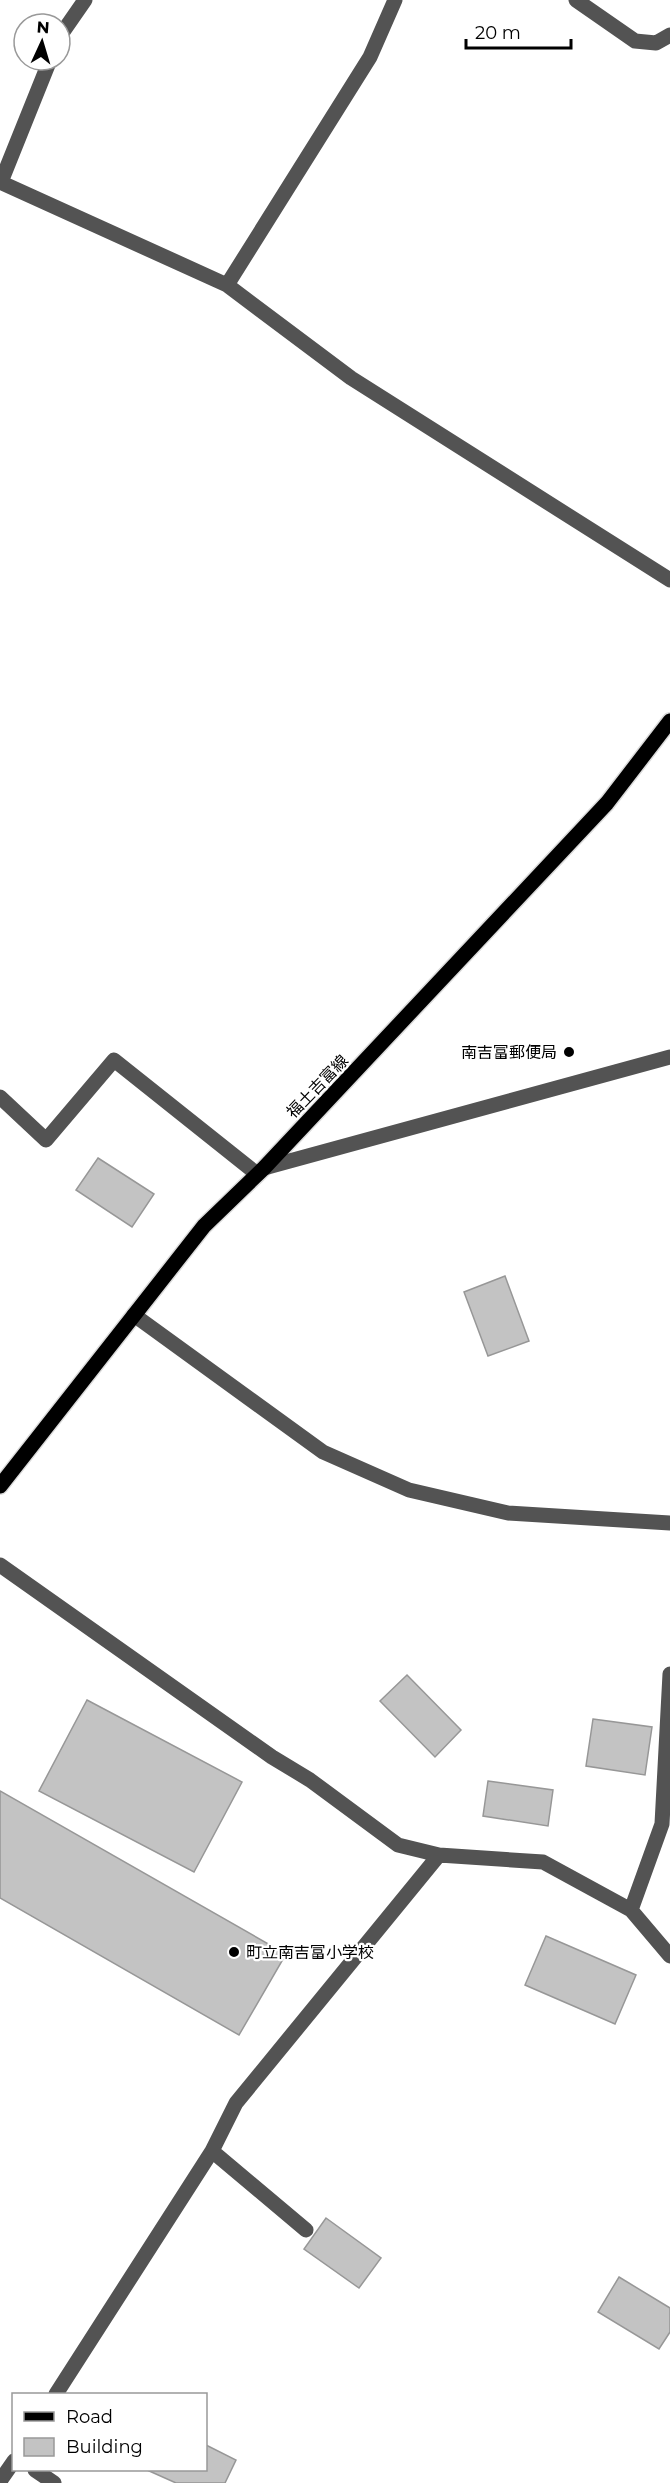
<svg xmlns="http://www.w3.org/2000/svg" width="670" height="2483" font-family="Montserrat,'Noto Sans JP',sans-serif">
<style>
.building{fill:#c3c3c3;stroke:#979797;stroke-width:1.5}
.lines{fill:none;stroke-linecap:round;stroke-linejoin:round}
.major-casing{stroke:#dbdbdb;stroke-width:18}
.minor{stroke:#535353;stroke-width:15}
.major{stroke:#000;stroke-width:15}
.poi-dot{fill:#000;stroke:#fff;stroke-width:2}
.labels{text-anchor:middle;stroke-width:4.5;stroke-linejoin:round;paint-order:stroke}
.poi-label{font-size:16px;fill:#000;stroke:#fff;text-anchor:end}
.street-label{font-size:16px;fill:#000;stroke:#fff}
</style>
<rect width="100%" height="100%" fill="#fff"/>
<path class="building" d="M98,1158L154,1194L132,1227L76,1190Z
M505,1276L529,1341L488,1356L464,1292Z
M407,1675L461,1730L435,1757L380,1701Z
M87,1700L242,1782L194,1872L39,1791Z
M593,1719L652,1727L645,1775L586,1766Z
M488,1781L553,1790L548,1826L483,1816Z
M0,1791L286,1954L239,2035L0,1898Z
M546,1936L636,1975L615,2024L525,1985Z
M326,2218L381,2258L359,2288L304,2249Z
M619,2277L670,2308V2332L659,2349L598,2312Z
M206,2445L236,2460L225,2483H176L147,2470H206Z"/>
<g class="lines">
<defs>
<path id="major" d="M0,1486L204,1226L264,1168L607,803L670,721"/>
</defs>
<use href="#major" class="major-casing"/>
<path class="minor" d="M576,0L635,41L656,43L670,35
M60,36L85,0
M0,182L227,285L351,378L670,580
M1,182L50,60
M227,285L370,57L395,0
M0,1097L46,1140L114,1060L257,1174
M264,1168L670,1057
M134,1315L323,1452L409,1490L508,1513L670,1523
M0,1565L272,1757L310,1780L398,1845L439,1855L543,1862L631,1910L670,1956
M631,1910L662,1824L670,1674
M212,2151L306,2230
M56,2394L212,2151L236,2103L439,1855
M35,2470L54,2483
M0,2481L14,2461"/>
<use href="#major" class="major"/>
</g>
<g class="poi-dot">
<circle cx="569" cy="1052" r="6"/>
<circle cx="234" cy="1952" r="6"/>
</g>
<g class="labels">
<g class="poi-label">
<text x="557" y="1058">南吉富郵便局</text>
<text x="246" y="1958" text-anchor="start">町立南吉富小学校</text>
</g>
<g class="street-label">
<text transform="translate(317 1086) rotate(-46)" y="6">福土吉富線</text>
</g>
</g>
<rect x="12" y="2393" width="195" height="78" fill="#ffffff" stroke="#999999" stroke-width="1.5"/>
<rect x="24" y="2412" width="30" height="9" fill="#000000" stroke="#999999" stroke-width="1.5"/>
<text x="66" y="2423" font-size="18" fill="#000000">Road</text>
<rect x="24" y="2438" width="30" height="18" fill="#c3c3c3" stroke="#999999" stroke-width="1.5"/>
<text x="66" y="2453" font-size="18" fill="#000000">Building</text>
<g transform="translate(42 42) rotate(4)"><circle r="28" fill="#ffffff" stroke="#999999" stroke-width="1.5"/>
<path d="M0-4.5L10 22L0 15L-10 22Z" fill="#000000"/>
<text y="-9" font-size="16" font-weight="bold" text-anchor="middle" fill="#000000">N</text>
</g>
<path d="M466 39v9h105v-9" fill="none" stroke="#000000" stroke-width="3"/>
<text x="475" y="39" font-size="18" fill="#000000" stroke="#ffffff" stroke-width="4.5" paint-order="stroke">20 m</text>
</svg>
